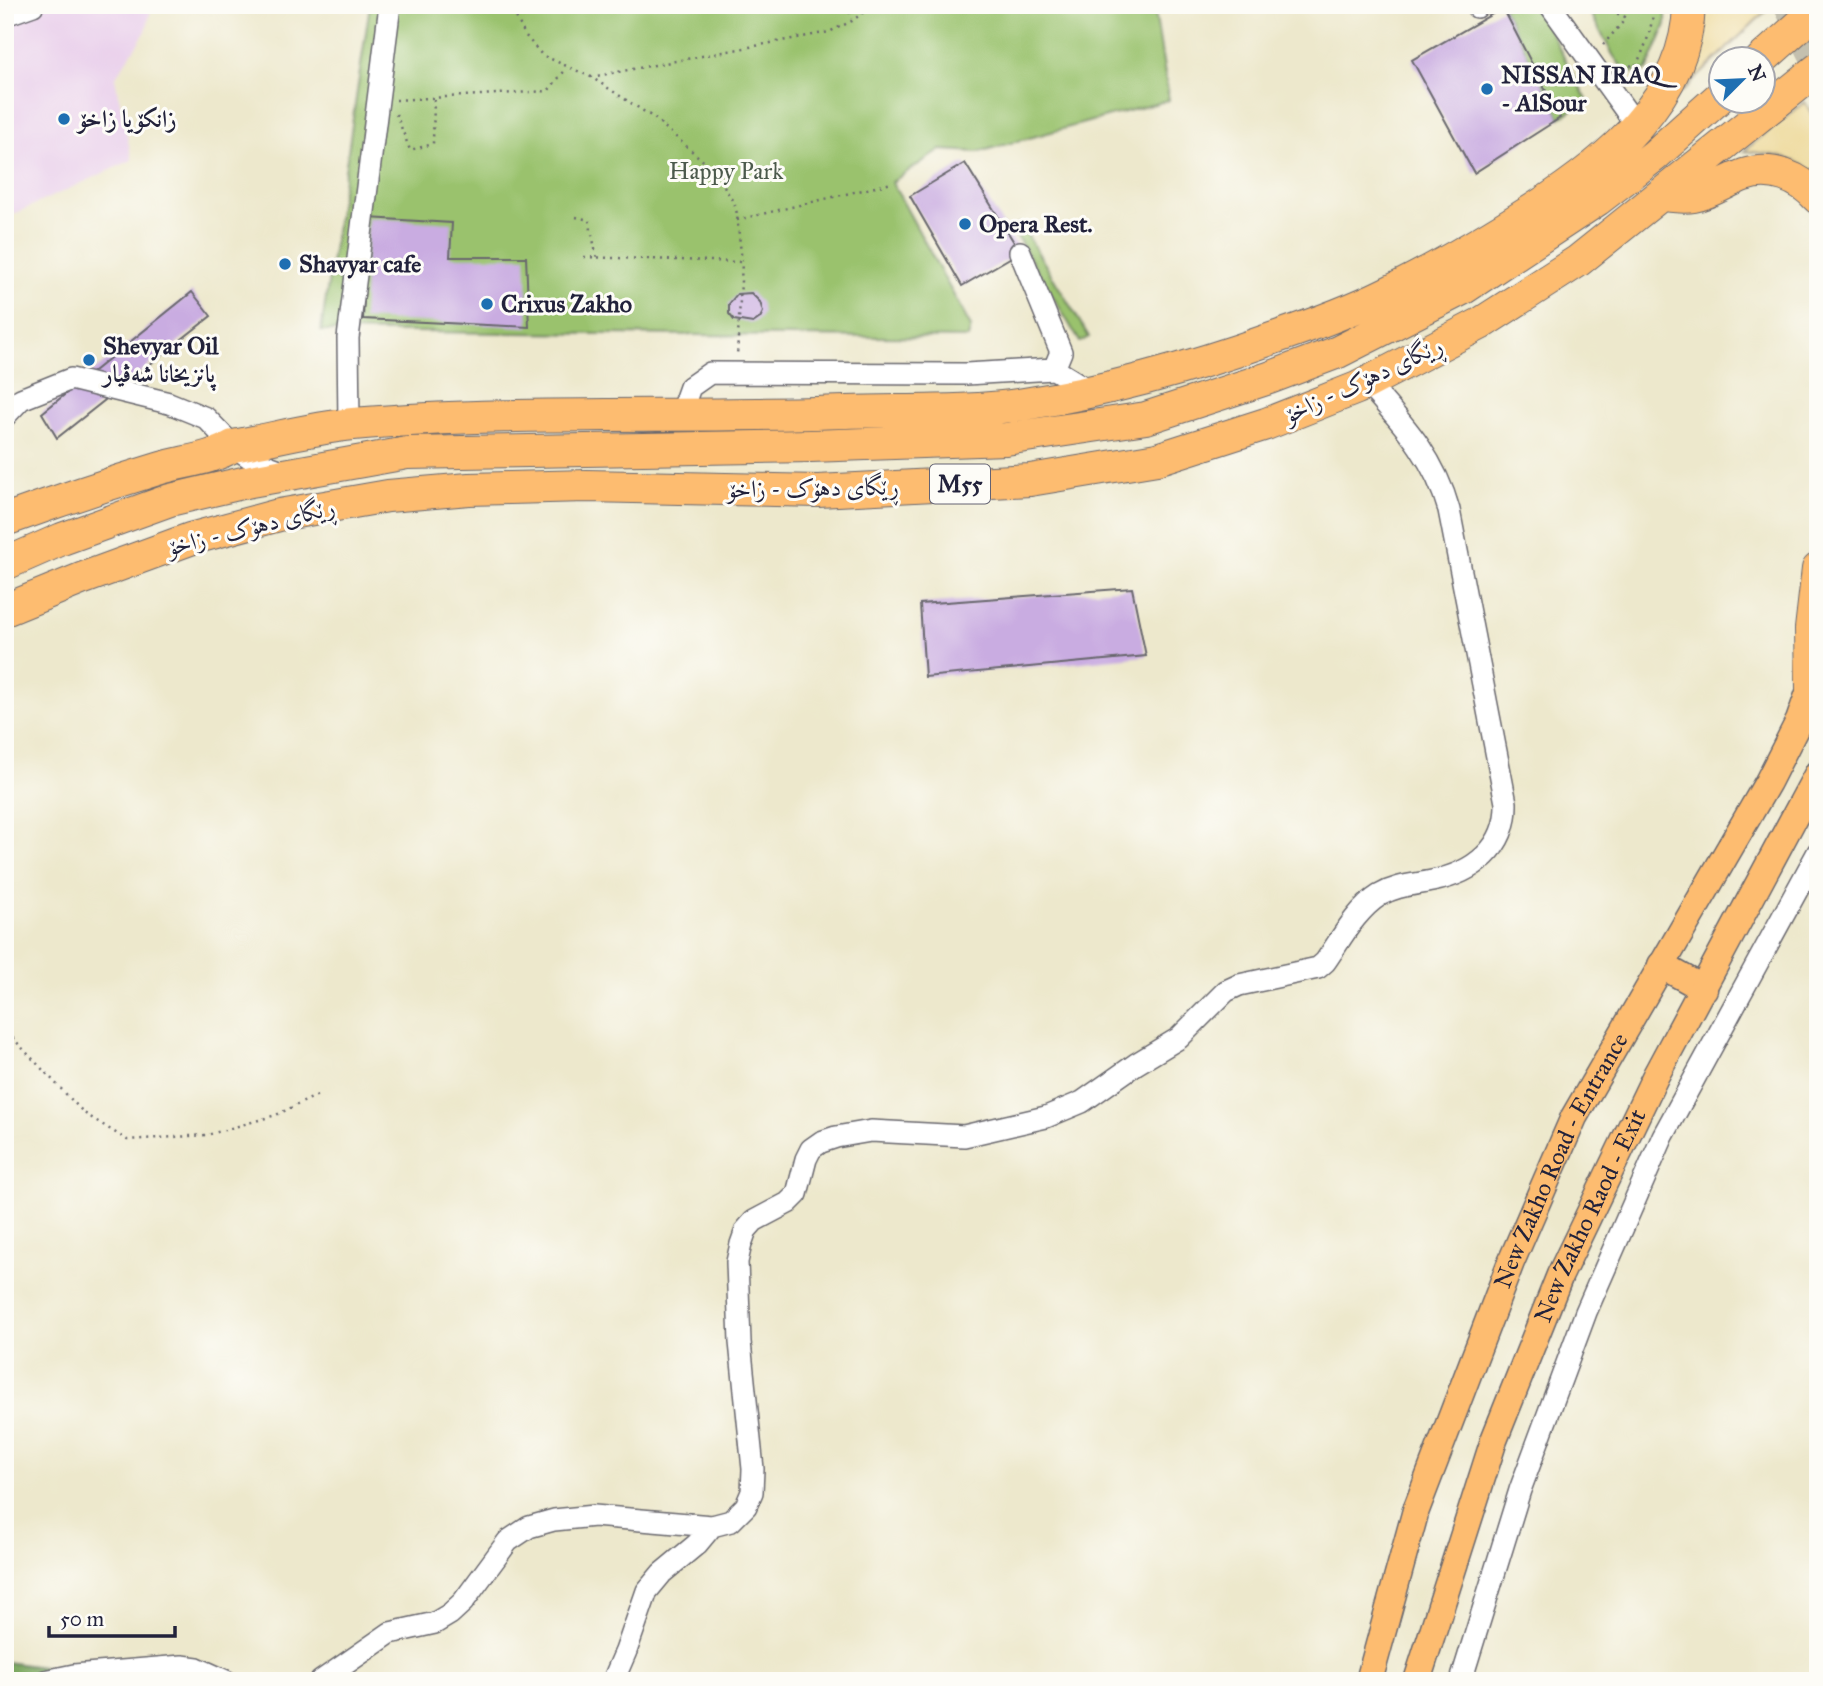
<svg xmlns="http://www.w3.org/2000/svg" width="1823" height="1686" font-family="'IM FELL Great Primer',Amiri,serif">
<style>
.built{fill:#ead1ec}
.green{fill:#9ac26d;stroke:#5e7254;stroke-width:2}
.forest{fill:#7ba860;stroke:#4e654e;stroke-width:2}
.sand{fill:#eeda9e;stroke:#887e6c;stroke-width:2}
.building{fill:#c9ace1}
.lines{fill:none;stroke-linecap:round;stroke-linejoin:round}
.major-tunnel{stroke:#c4c0af;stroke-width:26;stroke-dasharray:26 13;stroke-linecap:butt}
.minor-casing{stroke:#69676e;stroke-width:24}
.major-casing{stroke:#69676e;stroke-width:29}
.highway-casing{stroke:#69676e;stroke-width:34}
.path{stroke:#69676e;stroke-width:2.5;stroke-dasharray:2 5;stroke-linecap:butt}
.minor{stroke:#fff;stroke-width:21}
.major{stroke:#fdbc70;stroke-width:26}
.highway{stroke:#fdbc70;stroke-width:32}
.poi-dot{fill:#1f6fb2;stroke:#fdfcf7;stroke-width:2.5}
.labels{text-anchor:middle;stroke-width:6;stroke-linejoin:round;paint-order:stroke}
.shield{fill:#fdfcf7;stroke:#646373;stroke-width:2}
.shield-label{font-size:23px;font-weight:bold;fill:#22223b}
.poi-label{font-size:24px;font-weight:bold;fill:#22223b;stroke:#fdfcf7;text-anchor:start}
.park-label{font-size:24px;fill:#4c5a4c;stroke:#fdfcf7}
.street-label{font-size:24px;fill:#22223b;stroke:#fdfcf7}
</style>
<rect width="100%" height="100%" fill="#fdfcf7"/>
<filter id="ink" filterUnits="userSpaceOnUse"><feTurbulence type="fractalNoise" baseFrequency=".0143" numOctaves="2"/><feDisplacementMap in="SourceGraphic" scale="14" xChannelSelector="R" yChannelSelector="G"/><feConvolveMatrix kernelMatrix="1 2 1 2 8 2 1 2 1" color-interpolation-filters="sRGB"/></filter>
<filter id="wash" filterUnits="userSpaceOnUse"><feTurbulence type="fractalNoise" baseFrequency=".00686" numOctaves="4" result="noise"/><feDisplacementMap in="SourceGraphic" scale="28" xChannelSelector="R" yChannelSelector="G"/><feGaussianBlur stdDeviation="1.57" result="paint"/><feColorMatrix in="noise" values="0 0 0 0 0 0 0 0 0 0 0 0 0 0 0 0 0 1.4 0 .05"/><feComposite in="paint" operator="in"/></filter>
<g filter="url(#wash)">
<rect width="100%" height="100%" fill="#ede8cc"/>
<path class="built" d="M5,5H152L146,31L115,78L132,160L5,218Z"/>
<path class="green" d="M370,5H1154L1169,100L978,152L940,150L892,182L971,327L968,338L321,331Z
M1506,5H1536L1587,100L1560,118L1503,8Z
M1586,5H1666V24L1647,70L1626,73L1613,55Z
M1020,223L1089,337L1080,342L1012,228Z"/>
<path class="forest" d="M5,1662L126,1678L125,1681H5Z"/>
<path class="sand" d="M1699,5L1771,6L1682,92L1691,65Z
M1805,102L1818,125V176C1796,156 1772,154 1744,151Z"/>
<g id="blocks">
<path class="building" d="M1503,8L1560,118L1474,173L1412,60Z
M965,163L1020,252L962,286L910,196Z
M368,218L452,223L450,257H526L529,327L363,319Z
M192,292L211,316L57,438L42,413Z
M751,293L760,302L763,312L760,318L753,323L734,320L729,314V304L737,294Z
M1132,588L1146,656L925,677L920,604Z"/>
</g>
</g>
<g filter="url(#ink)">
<use href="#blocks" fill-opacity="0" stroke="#69676e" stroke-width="2"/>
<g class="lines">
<path class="major-tunnel" d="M1786,5L1818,67"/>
<defs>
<path id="minor" d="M1550,5L1636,125
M1477,7L1479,5
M5,15L33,5
M1020,252L1061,352L1054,369
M680,415L690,387L710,373L966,374L1054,369L1090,391
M5,416L21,399L71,379L169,403L206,418L233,446L255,461L285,472
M349,424L348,338L390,5
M45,1681L74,1675L182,1666L197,1668L226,1681
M321,1681L390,1633L435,1623L450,1614L463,1602L508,1541L529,1527L554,1520L594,1516L712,1526L731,1521L746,1506L752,1492L753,1469L740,1342L737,1262L741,1244L746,1230L754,1221L788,1203L797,1194L806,1159L811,1149L821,1142L836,1137L871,1131L964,1136L1046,1117L1082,1102L1136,1064L1179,1038L1226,991L1239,985L1318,968L1325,962C1341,939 1356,910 1380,895C1397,885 1413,885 1432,881C1473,873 1507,848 1506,803L1449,510C1434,456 1403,424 1367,383
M613,1681L626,1651L647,1591L662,1573L697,1544L712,1526
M1461,1681L1520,1490L1586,1312L1663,1136L1818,852"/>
<g id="major">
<path d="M1661,965L1704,989"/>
<path id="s1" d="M1369,1681L1416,1510L1511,1262L1574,1117L1768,782L1799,721L1817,670"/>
<path id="s2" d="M1417,1681L1494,1440L1560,1275L1656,1075L1818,773"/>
</g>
<path id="highway" d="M1761,60L1818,9
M1661,195C1672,196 1682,198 1694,196C1712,192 1727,181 1744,175C1772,166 1799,177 1818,198
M5,520C57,501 108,484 161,468C185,461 211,459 233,446C272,439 313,428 353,424C517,410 682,418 846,412C905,410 966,413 1024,404C1109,391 1193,367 1274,338C1312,325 1351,311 1387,293C1438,268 1487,239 1534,209C1607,162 1687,99 1689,5
M5,564L62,539L170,500L251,481L407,453L811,446L1006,439L1146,418L1269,378L1338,352L1464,288L1597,200L1654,156L1722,95
M5,610L81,579L190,539L279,515L388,496L469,489L587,486L818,491L1030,480L1157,459L1266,424L1357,388L1480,324L1578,261L1818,69
M1812,689L1811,629L1818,569"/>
</defs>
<use href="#minor" class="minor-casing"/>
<use href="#major" class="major-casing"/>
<use href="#highway" class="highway-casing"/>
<path class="path" d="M510,5L525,35L542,55L591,77L654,118L716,172L736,207L742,262L737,356
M848,5L851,19
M1598,5L1625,17
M1603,45L1622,23L1630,5
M1623,74L1627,64L1635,67C1646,47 1652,28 1654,5
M591,77L829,32L852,21L873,5
M396,100L548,91L567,68
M396,114L410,150L433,144L434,98
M576,217L589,220L597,258
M737,220L892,183
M584,257L742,262
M5,1026L8,1033L84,1113L127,1140L207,1135L276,1115L320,1094"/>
<use href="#minor" class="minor"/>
<use href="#major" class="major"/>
<use href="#highway" class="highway"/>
</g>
</g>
<g class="poi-dot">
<circle cx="1487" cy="89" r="7"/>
<circle cx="64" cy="119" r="7"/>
<circle cx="965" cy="224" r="7"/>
<circle cx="285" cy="264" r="7"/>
<circle cx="487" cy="304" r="7"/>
<circle cx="89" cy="360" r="7"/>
</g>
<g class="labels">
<rect class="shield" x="930" y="464.5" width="60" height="39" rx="5"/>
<g class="shield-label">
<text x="960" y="492">M55</text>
</g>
<g class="poi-label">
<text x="1501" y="83">NISSAN IRAQ<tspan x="1501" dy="28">- AlSour</tspan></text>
<text x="78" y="127">زانکۆیا زاخۆ</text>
<text x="979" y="232">Opera Rest.</text>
<text x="299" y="272">Shavyar cafe</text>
<text x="501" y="312">Crixus Zakho</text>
<text x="103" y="354">Shevyar Oil<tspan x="103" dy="28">پانزيخانا شەڤيار</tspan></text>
</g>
<g class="park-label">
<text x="726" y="179">Happy Park</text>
</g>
<g class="street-label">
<text transform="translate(1363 380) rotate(-25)" y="8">ڕێگای دهۆک - زاخۆ</text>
<text transform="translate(813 488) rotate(-1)" y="8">ڕێگای دهۆک - زاخۆ</text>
<text transform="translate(251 527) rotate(-14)" y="8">ڕێگای دهۆک - زاخۆ</text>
<text dy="8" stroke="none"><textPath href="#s1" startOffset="556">New Zakho Road - Entrance</textPath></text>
<text dy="8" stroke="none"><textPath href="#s2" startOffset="497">New Zakho Raod - Exit</textPath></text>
</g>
</g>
<rect width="1823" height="1686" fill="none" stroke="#fdfcf7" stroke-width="28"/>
<g transform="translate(1742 80) rotate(66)"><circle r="33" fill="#fdfcf7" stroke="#a5a5ac" stroke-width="2"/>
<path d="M0-5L12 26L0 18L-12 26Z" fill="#1f6fb2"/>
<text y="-10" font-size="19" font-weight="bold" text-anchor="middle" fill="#22223b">N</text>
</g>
<path d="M49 1626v10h126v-10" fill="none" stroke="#22223b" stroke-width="3.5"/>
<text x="60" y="1626" font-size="21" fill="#22223b" stroke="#fdfcf7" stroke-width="5" paint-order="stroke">50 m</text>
</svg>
